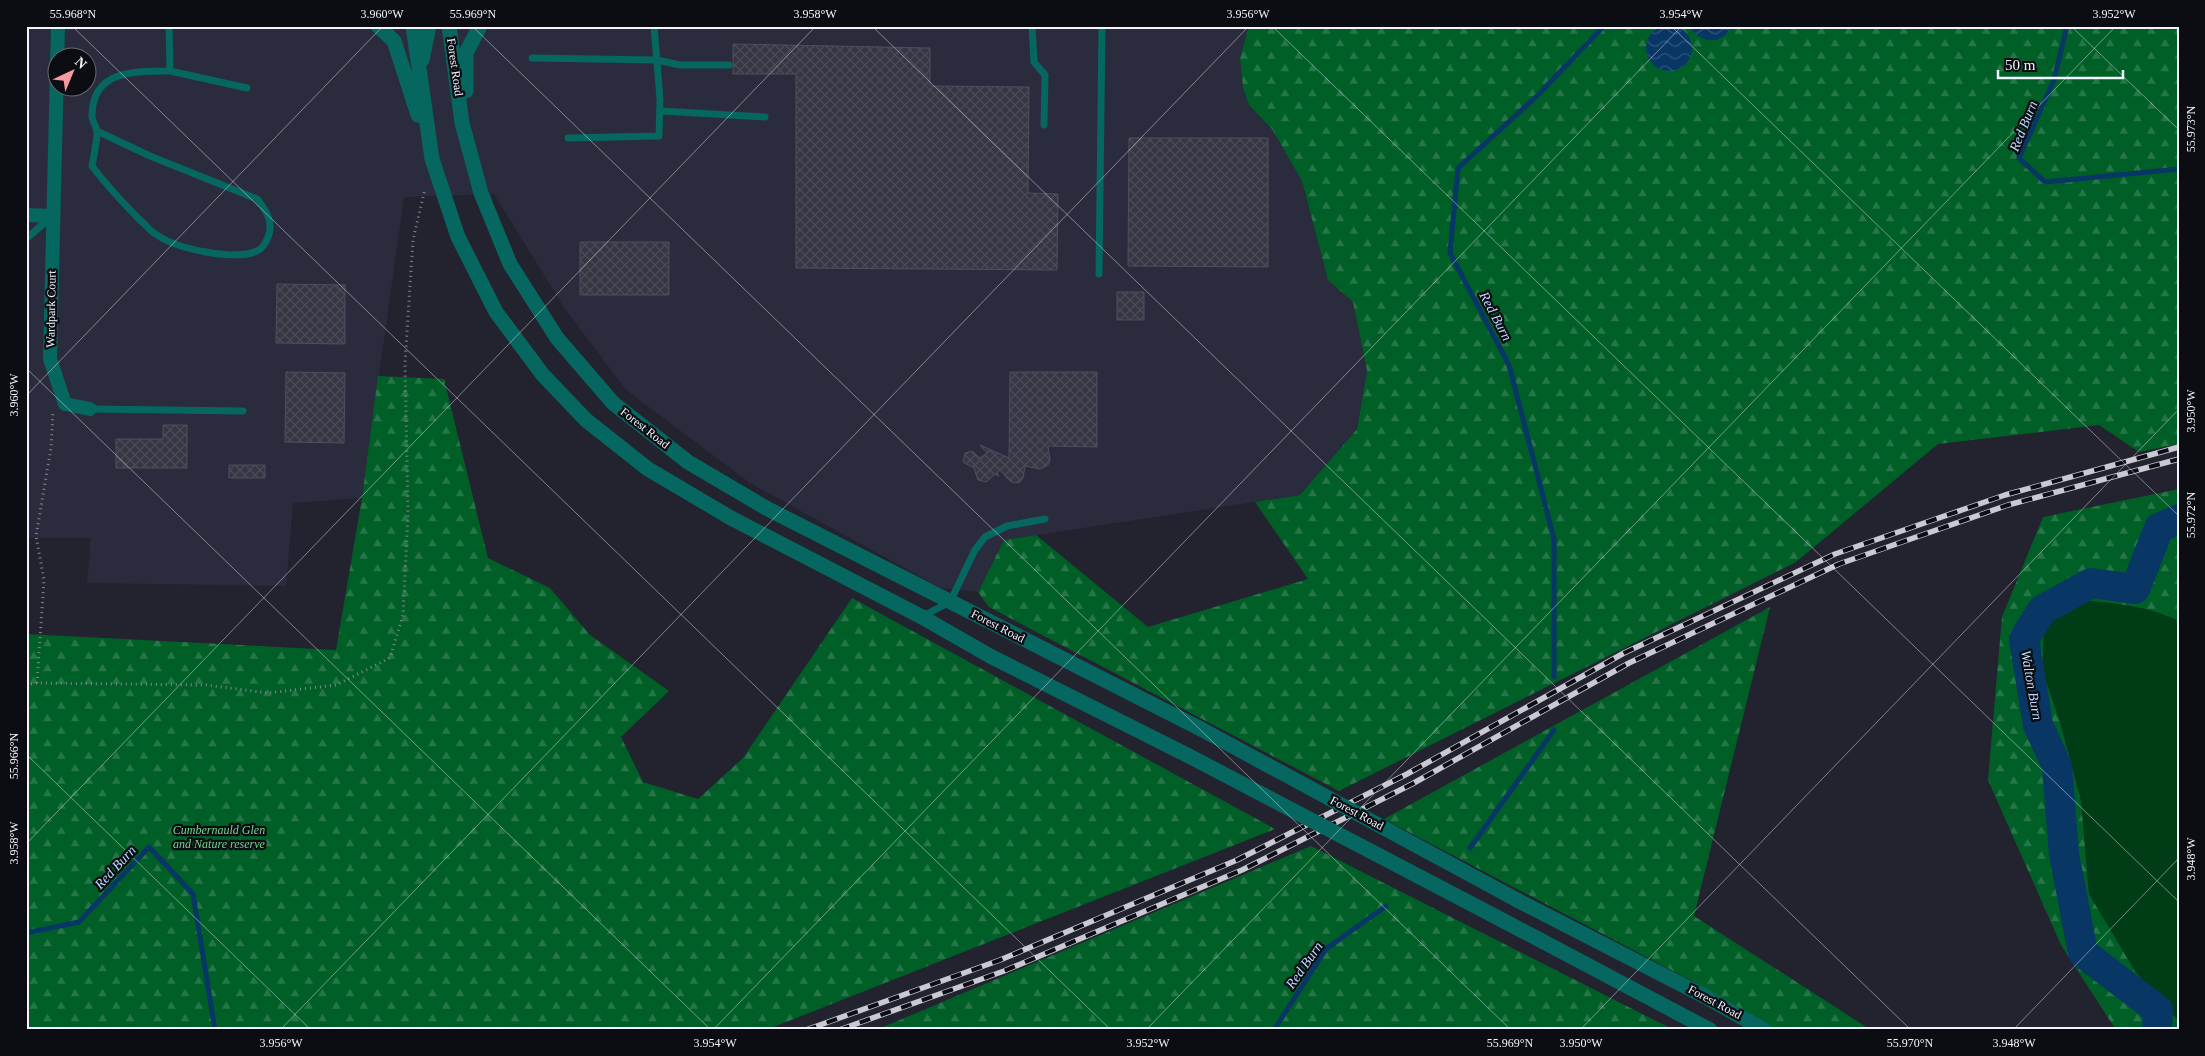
<svg xmlns="http://www.w3.org/2000/svg" width="2205" height="1056" font-family="'Times New Roman',serif">
<style>
.built{fill:#2a2b3d;fill-rule:evenodd}
.green{fill:#003c15}
.forest{fill:url(#forest-firs)}
.water{fill:url(#water-waves)}
.lines{fill:none;stroke-linecap:round;stroke-linejoin:round}
.stream{stroke:#083765;stroke-width:5}
.river{stroke:#083765;stroke-width:30}
.building{fill:url(#building-cross-hatch);stroke:#4e4f5d}
.path{stroke:#84858f;stroke-width:3;stroke-dasharray:1 4;stroke-linecap:butt}
.service{stroke:#05675f;stroke-width:7}
.minor{stroke:#05675f;stroke-width:14}
.tertiary{stroke:#05675f;stroke-width:15}
.rail-casing{stroke:#c8c9d3;stroke-width:5.5}
.rail{stroke:#0c0d12;stroke-width:4;stroke-dasharray:11;stroke-linecap:butt}
.tertiary-bridge{stroke:#05675f;stroke-width:15}
.ticks{fill:none;stroke:#f3f4fd;stroke-width:1;stroke-opacity:0.45}
.labels{text-anchor:middle;stroke-width:4.5;stroke-linejoin:round;paint-order:stroke}
.street-label{font-size:12px;fill:#f3f4fd;stroke:#0c0d12}
.park-label{font-size:12px;font-style:italic;fill:#72d98b;stroke:#0c0d12}
.water-label{font-size:14px;font-style:italic;fill:#bcdafe;stroke:#0c0d12}
.neatline{fill:none;stroke:#f3f4fd;stroke-width:2}
.ticks-label{font-size:12px;text-anchor:middle;fill:#f3f4fd}
</style>
<defs>
<pattern id="forest-firs" width="22" height="20" patternUnits="userSpaceOnUse" patternTransform="scale(1.25)"><rect width="22" height="20" fill="#005e27"/><path d="M5 1l3.5 6h-7zM16 11l3.5 6h-7z" fill="#267647"/></pattern>
<pattern id="water-waves" width="16" height="10" patternUnits="userSpaceOnUse" patternTransform="scale(1.25)"><rect width="16" height="10" fill="#083765"/><path d="M0 5q4-4 8 0t8 0" fill="none" stroke="#2c557c"/></pattern>
<pattern id="building-cross-hatch" width="8" height="8" patternUnits="userSpaceOnUse" patternTransform="scale(1.25)"><rect width="8" height="8" fill="#363744"/><path d="M0 0l8 8M0 8l8-8" fill="none" stroke="#4a4b57"/></pattern>
</defs>
<rect width="100%" height="100%" fill="#22232f"/>
<path class="built" d="M26,26H1249L1240,58L1243,88L1249,105L1272,128L1302,181L1328,280L1353,302L1367,371L1357,429L1300,495L1004,540L978,592L941,588L750,483L626,390L565,309L494,194L404,197L362,498L293,503L286,586L87,583L91,538H26ZM58,58H88V88H58Z"/>
<path class="green" d="M2080,600C2112,603 2149,606 2179,621V1030H2177V1019L2135,971L2089,894L2081,801L2060,722L2042,670L2044,627Z"/>
<path class="forest" d="M1249,26H2179V444L2139,452L2099,425L1938,444L1796,562L1339,791L989,607L978,592L1004,540L1036,535L1148,627L1308,579L1255,502L1300,495L1357,429L1367,371L1353,302L1328,280L1302,181L1272,129L1249,105L1243,88L1240,58Z
M378,376L444,379L488,558L550,588L590,635L669,691L621,737L643,782L698,799L743,758L852,598L1275,829L766,1030H26V634L336,650L362,498Z
M2179,489V621C2149,606 2113,603 2080,600L2044,627L2042,670L2060,722L2081,801L2089,894L2135,971L2177,1019V1030H2116L2061,945L1988,780L2002,617L2043,517Z
M1770,607L1694,916L1871,1030H1771L1694,982L1384,819Z
M1311,846L1674,1030H876Z"/>
<path class="water" d="M1646 48a23 23 0 1 1 46 0a23 23 0 1 1-46 0Z
M1689,26H1732C1722,46 1700,44 1689,26Z"/>
<g class="lines">
<path class="stream" d="M2067,26L2054,80L2019,158L2045,182L2179,169
M1554,677V539L1509,365L1450,253L1458,168L1537,96L1604,26
M1470,848L1554,730
M26,933L79,922L149,847L193,894L215,1030
M1274,1030L1326,949L1386,906"/>
<path class="river" d="M2157,1030L2158,1010L2083,953L2064,854L2057,766L2038,725L2024,639L2042,610L2091,583L2135,589L2159,528L2179,519"/>
</g>
<path class="building" d="M733,44L930,48V86L1029,87L1028,193L1058,194L1057,270L796,268V74H733Z
M1129,138H1268V267L1128,266Z
M580,242H669V295H580Z
M277,284L345,285V344L276,343Z
M1117,292H1144V320H1117Z
M286,372L345,373L344,443L285,442Z
M1010,372H1097V447L1048,446L1050,460L1048,465L1040,469L1025,466L1023,478L1020,482L1015,483L1010,481L1000,470L997,473L999,476L995,474L986,482L978,480L974,468L963,462L965,453L972,451L980,458L987,453L980,445L1009,458Z
M163,425H187V468H116V439H163Z
M229,465H265V478H229Z"/>
<g class="lines">
<path class="path" d="M37,683L44,580L36,536L51,448L53,411
M26,685L37,683L206,685L268,693L336,685L390,658L403,615L408,514L405,363L413,240L425,189"/>
<path class="service" d="M169,26L170,71L247,88
M1032,26L1034,62L1045,75L1044,125
M532,58L657,60L680,65H729
M661,111L765,117
M97,131L150,156L257,199C266,210 274,222 268,237C266,242 262,249 257,251C234,261 177,249 157,235C151,232 146,225 140,220C122,202 107,186 92,166C94,155 97,142 97,131C96,126 92,121 92,116C92,70 135,71 170,71
M568,138L659,136L660,99L654,26
M26,239L51,217
M1099,274L1102,26
M90,409L243,411
M923,616L950,602L975,550L985,537L1007,526L1045,519"/>
<path class="minor" d="M58,26L50,359L65,404L90,409
M26,215L53,216"/>
<path class="tertiary" d="M378,26L394,41L418,115
M413,26L432,159L458,237L496,312L543,375L586,420L648,469L731,518L922,617L990,656L1187,755
M449,26L462,123L481,193L510,264L557,338L613,403L688,462L766,508L1201,729
M422,60L429,26
M466,91V53L480,26
M1517,900L1706,997L1764,1030
M1504,921L1710,1030"/>
<defs>
<path id="rail" d="M806,1030L1000,960L1237,860L1407,774L1624,653L1835,554L2005,495L2179,447
M839,1030L1004,971L1242,870L1412,784L1629,663L1839,564L2008,505L2179,459"/>
</defs>
<use href="#rail" class="rail-casing"/>
<use href="#rail" class="rail"/>
<path class="tertiary-bridge" d="M1201,729L1517,900
M1187,755L1504,921"/>
</g>
<path class="ticks" d="M72,26L1111,1030M472,26L1511,1030M872,26L1911,1030M1272,26L2179,902M1671,26L2179,516M2071,26L2179,130M26,368L711,1030M26,396L383,26M26,754L311,1030M26,844L816,26M280,1030L1249,26M713,1030L1682,26M1146,1030L2116,26M1580,1030L2179,409M2013,1030L2179,858"/>
<g class="labels">
<g class="street-label">
<text transform="translate(455 67) rotate(82)" y="4">Forest Road</text>
<text transform="translate(51 309) rotate(-89)" y="4">Wardpark Court</text>
<text transform="translate(645 428) rotate(38)" y="4">Forest Road</text>
<text transform="translate(998 626) rotate(27)" y="4">Forest Road</text>
<text transform="translate(1357 813) rotate(28)" y="4">Forest Road</text>
<text transform="translate(1715 1002) rotate(28)" y="4">Forest Road</text>
</g>
<g class="park-label">
<text x="219" y="834">Cumbernauld Glen<tspan x="219" dy="14">and Nature reserve</tspan></text>
</g>
<g class="water-label">
<text transform="translate(2023 126) rotate(-68)" y="5">Red Burn</text>
<text transform="translate(1496 316) rotate(62)" y="5">Red Burn</text>
<text transform="translate(2032 685) rotate(80)" y="5">Walton Burn</text>
<text transform="translate(115 867) rotate(-47)" y="5">Red Burn</text>
<text transform="translate(1304 965) rotate(-55)" y="5">Red Burn</text>
</g>
</g>
<rect width="2205" height="1056" fill="none" stroke="#0c0d12" stroke-width="55"/>
<g transform="translate(72 72) rotate(44)"><circle r="24" fill="#0c0d12" stroke="#686970"/>
<path d="M0-4L9 19L0 12L-9 19Z" fill="#f49aa0"/>
<text y="-8" font-size="14" font-weight="bold" text-anchor="middle" fill="#f3f4fd">N</text>
</g>
<path d="M1998 70v8h125v-8" fill="none" stroke="#f3f4fd" stroke-width="2.5"/>
<text x="2005" y="70" font-size="15" fill="#f3f4fd" stroke="#0c0d12" stroke-width="4" paint-order="stroke">50 m</text>
<rect x="28" y="28" width="2150" height="1000" class="neatline"/>
<g class="ticks-label">
<text x="73" y="18">55.968°N</text>
<text x="382" y="18">3.960°W</text>
<text x="473" y="18">55.969°N</text>
<text x="815" y="18">3.958°W</text>
<text x="1248" y="18">3.956°W</text>
<text x="1681" y="18">3.954°W</text>
<text x="2114" y="18">3.952°W</text>
<text transform="translate(2191 129) rotate(-90)" y="4">55.973°N</text>
<text transform="translate(14 395) rotate(-90)" y="4">3.960°W</text>
<text transform="translate(2191 411) rotate(-90)" y="4">3.950°W</text>
<text transform="translate(2191 515) rotate(-90)" y="4">55.972°N</text>
<text transform="translate(14 756) rotate(-90)" y="4">55.966°N</text>
<text transform="translate(14 843) rotate(-90)" y="4">3.958°W</text>
<text transform="translate(2191 859) rotate(-90)" y="4">3.948°W</text>
<text x="281" y="1047">3.956°W</text>
<text x="715" y="1047">3.954°W</text>
<text x="1148" y="1047">3.952°W</text>
<text x="1510" y="1047">55.969°N</text>
<text x="1581" y="1047">3.950°W</text>
<text x="1910" y="1047">55.970°N</text>
<text x="2014" y="1047">3.948°W</text>
</g>
</svg>
